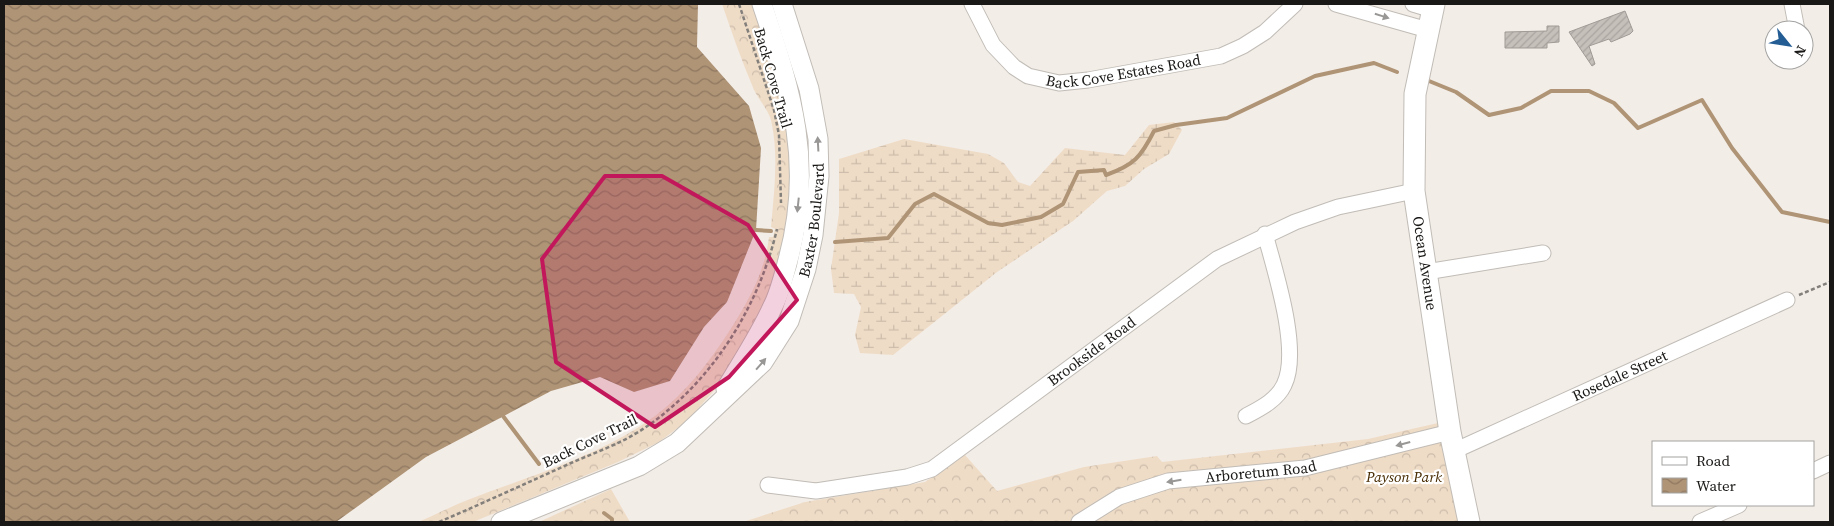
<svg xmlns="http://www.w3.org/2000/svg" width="1834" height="526" font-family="'Source Serif 4',serif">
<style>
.forest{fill:url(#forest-crowns)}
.wetland{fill:url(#wetland-marsh)}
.water{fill:url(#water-waves)}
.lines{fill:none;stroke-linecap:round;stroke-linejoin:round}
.stream{stroke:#af9476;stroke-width:4}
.building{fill:url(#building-hatch);stroke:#a09b96}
.minor-casing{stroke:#c1bcb6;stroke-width:17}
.tertiary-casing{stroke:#c1bcb6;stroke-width:21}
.secondary-casing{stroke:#c1bcb6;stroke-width:23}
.path{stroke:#837f7b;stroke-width:2.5;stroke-dasharray:4 2.5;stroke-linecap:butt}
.minor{stroke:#fff;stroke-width:15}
.tertiary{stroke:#fff;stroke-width:19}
.secondary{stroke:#fff;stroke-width:21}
.oneway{fill:#989796}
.marked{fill:#c2185b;fill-opacity:0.2;stroke:#c2185b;stroke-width:4;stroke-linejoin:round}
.labels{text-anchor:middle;stroke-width:4.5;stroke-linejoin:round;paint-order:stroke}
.street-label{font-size:15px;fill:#191816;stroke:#fff}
.park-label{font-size:15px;font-style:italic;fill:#462a01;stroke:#fff}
</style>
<defs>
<pattern id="forest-crowns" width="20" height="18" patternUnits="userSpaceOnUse" patternTransform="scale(1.25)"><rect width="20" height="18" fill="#efdcc7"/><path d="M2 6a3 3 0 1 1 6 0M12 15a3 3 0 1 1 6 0" fill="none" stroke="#ccbcaa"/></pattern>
<pattern id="wetland-marsh" width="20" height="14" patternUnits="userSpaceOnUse" patternTransform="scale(1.25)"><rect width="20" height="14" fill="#efdcc7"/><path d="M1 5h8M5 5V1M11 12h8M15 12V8" fill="none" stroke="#ccbcaa"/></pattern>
<pattern id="water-waves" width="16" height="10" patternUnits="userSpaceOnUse" patternTransform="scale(1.25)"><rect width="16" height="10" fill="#af9476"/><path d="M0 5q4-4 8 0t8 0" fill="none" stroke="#8e7860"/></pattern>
<pattern id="building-hatch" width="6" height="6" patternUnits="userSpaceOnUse" patternTransform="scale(1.25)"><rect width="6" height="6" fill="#c5c0ba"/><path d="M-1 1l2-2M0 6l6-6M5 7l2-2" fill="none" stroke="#a9a49f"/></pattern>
</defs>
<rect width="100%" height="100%" fill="#f3ede7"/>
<path class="forest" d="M722,4H759L785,85L798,187L773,305L736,366L687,421L659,442L618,462L473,522H418C435,515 452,506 470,499C533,475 600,456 655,416C686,393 709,362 730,330C748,302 765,272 769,237H773L775,229L771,227C774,192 779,155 771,120C768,110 759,100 754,90C742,62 732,33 722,4Z
M1438,423L1459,522H743L805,502L925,482L965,455L997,491L1084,467L1157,456L1162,462L1368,439Z
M611,489L630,522H539Z"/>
<path class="wetland" d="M1174,122L1182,130L1169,154L1144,169L1125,186L1107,191L1073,221L997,272L893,355L860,353L855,335L861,307L854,294L834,293L831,269L839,213V159L904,139L988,154L1004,163L1018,182L1030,186L1065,148L1125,155L1149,125Z"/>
<path class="water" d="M4,4H698L697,47L749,106L761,148L756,230L727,302L704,327L670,381L634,392L600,377L551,391L426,457L336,522H4Z"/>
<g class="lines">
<path class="stream" d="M1429,81L1456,92L1489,115L1521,108L1551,91H1589L1614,103L1638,128L1702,100L1732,148L1782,212L1830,222
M756,230L771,231
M835,242L888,238L915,204L934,194L988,223L1002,225L1041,217L1063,204L1078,172L1104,170L1106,175C1134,165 1141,157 1154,131L1176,125L1227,118L1315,76L1374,63L1397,72
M503,416L539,464
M604,513L612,519V522"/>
</g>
<path class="building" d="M1625,11L1633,31L1630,34L1611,42L1609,39L1589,46L1595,64L1592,66L1569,32Z
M1547,26H1559V42L1547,43V48H1505V32L1547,31Z"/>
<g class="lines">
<defs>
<g id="minor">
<path id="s1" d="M972,4L993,45L1014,67L1028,76L1059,83L1088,80L1221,56L1243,46L1265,32L1295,4"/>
<path d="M1336,4L1428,30"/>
<path d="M1413,4L1433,10"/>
<path d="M1792,4L1797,30"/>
<path d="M1426,272L1543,253"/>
<path d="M1246,416C1261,408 1277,400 1284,385C1301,351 1275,271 1265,234"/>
<path id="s2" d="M1454,451L1787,300"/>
<path d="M1813,471L1830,463"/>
<path id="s3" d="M768,485L816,491L907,477L932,469L1217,259L1295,222L1338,207L1414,191"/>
<path id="s4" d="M1079,522L1119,497L1168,481L1305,468L1450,432"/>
<path d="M1700,522L1739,505"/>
</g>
<g id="tertiary">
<path d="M726,389C742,362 760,335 773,306C780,292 784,275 788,260C814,165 792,93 762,4"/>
<path id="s5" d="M501,522L639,466L677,443L763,362L789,321L806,269L813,235L819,176L818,139L809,89L782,4"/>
</g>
<g id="secondary">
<path id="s6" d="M1434,4L1415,94L1414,191L1450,432L1469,522"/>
</g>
</defs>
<use href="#minor" class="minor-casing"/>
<use href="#tertiary" class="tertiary-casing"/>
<use href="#secondary" class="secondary-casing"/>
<path class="path" d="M739,4L774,110L779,135L781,203
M1799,295L1830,282
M439,522C483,503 527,483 571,463C596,452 623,443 646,427C713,381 759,306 777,229"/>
<use href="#minor" class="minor"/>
<use href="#tertiary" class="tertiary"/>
<use href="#secondary" class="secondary"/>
</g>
<defs><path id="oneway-solid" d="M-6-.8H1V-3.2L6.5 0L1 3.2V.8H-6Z" transform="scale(1.25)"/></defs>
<g class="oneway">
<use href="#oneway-solid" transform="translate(1382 16) rotate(17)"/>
<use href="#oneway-solid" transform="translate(818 144) rotate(-93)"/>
<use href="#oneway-solid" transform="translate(798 205) rotate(96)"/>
<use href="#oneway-solid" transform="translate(761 364) rotate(-49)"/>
<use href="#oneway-solid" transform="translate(1403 444) rotate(165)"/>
<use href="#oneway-solid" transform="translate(1174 481) rotate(171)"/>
</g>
<path class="marked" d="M605,176H662L748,225L797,300L729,377L655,427L556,362L542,259Z"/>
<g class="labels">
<g class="street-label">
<text dy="5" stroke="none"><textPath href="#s1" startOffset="190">Back Cove Estates Road</textPath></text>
<text transform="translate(773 78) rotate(74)" y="5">Back Cove Trail</text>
<text dy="5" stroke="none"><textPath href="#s5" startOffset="464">Baxter Boulevard</textPath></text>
<text dy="5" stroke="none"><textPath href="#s6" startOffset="262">Ocean Avenue</textPath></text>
<text dy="5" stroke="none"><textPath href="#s3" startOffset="365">Brookside Road</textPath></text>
<text dy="5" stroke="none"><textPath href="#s2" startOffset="182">Rosedale Street</textPath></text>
<text transform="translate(590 441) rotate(-26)" y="5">Back Cove Trail</text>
<text dy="5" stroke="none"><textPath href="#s4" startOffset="192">Arboretum Road</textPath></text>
</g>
<g class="park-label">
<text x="1404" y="482">Payson Park</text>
</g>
</g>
<rect width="1834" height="526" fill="none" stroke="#191816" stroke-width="10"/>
<rect x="1652" y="441" width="162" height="65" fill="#ffffff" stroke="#a3a3a2"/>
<rect x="1662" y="457" width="25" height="8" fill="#ffffff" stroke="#a3a3a2"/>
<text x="1696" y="466" font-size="15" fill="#191816">Road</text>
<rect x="1662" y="478" width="25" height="15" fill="url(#water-waves)" stroke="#a3a3a2"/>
<text x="1696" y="491" font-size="15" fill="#191816">Water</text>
<g transform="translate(1789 45) rotate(120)"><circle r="24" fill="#ffffff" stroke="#a3a3a2"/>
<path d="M0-4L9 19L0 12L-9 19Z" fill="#235d94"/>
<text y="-8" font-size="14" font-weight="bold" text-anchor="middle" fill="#191816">N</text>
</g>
</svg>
